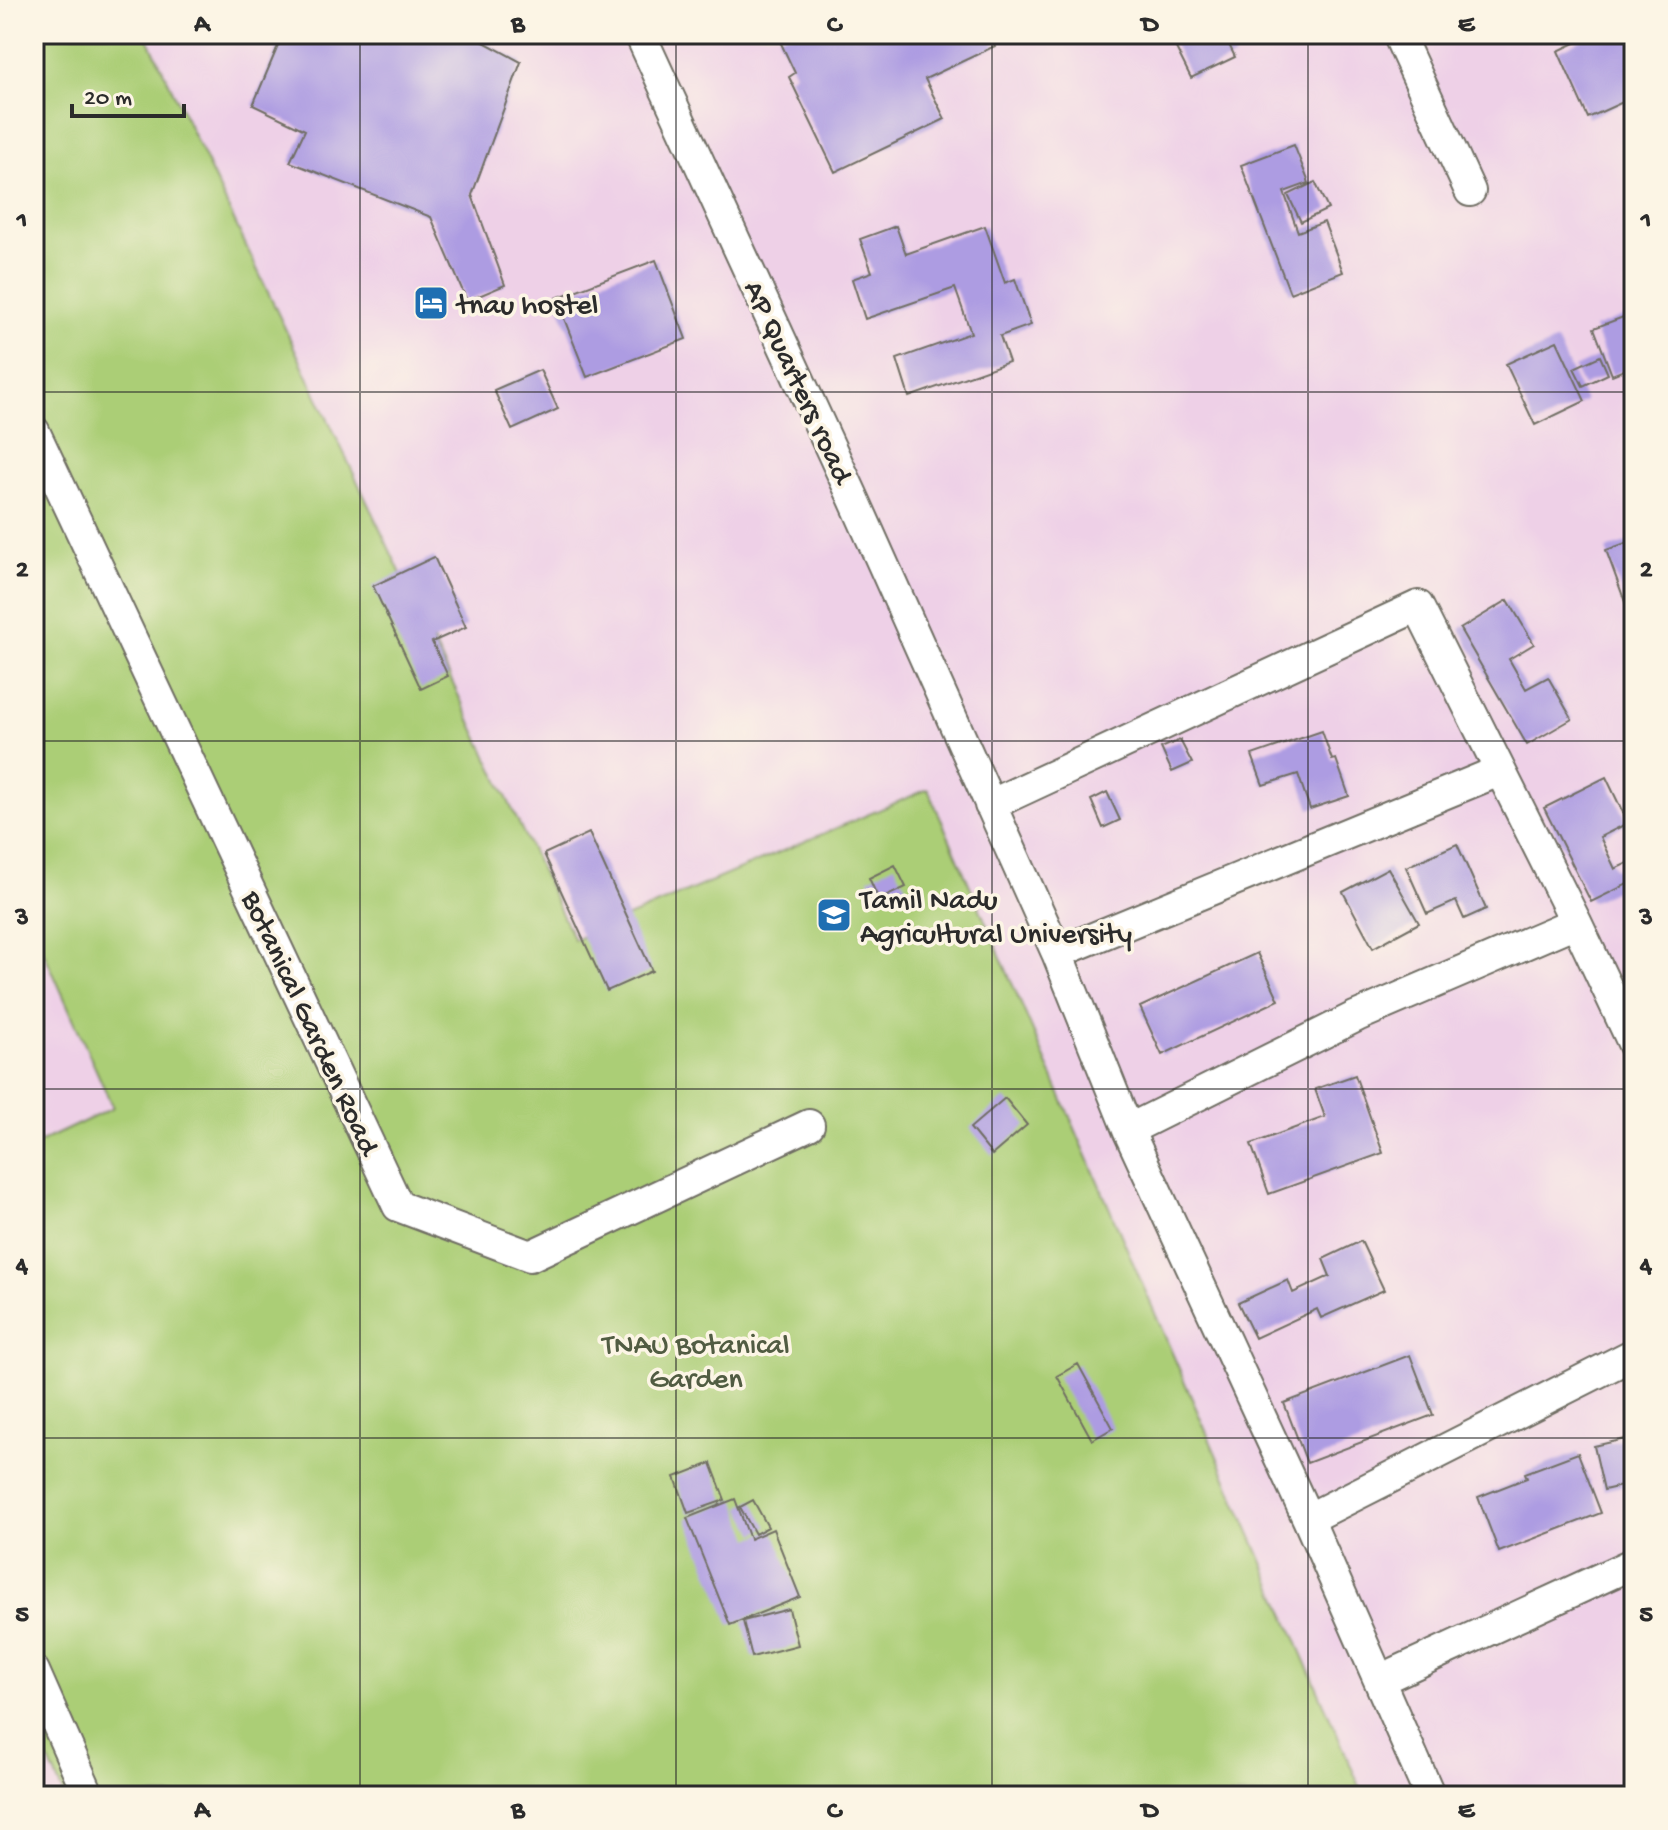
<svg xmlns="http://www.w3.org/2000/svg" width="1668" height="1830" font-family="'Gochi Hand',sans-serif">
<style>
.built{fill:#eed0e7}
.green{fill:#abce76;stroke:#6b7c50;stroke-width:2}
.building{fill:#ad9ce2}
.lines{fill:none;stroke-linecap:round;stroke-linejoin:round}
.minor-casing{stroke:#706e64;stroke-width:34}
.minor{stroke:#fff;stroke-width:30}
.grid{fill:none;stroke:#2b2b2b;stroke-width:2;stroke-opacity:0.55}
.labels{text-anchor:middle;stroke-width:7;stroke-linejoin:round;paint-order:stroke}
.poi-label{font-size:30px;fill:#2b2b2b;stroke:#fcf5e5;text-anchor:start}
.street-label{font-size:30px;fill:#2b2b2b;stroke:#fcf5e5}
.park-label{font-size:30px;fill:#515c42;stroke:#fcf5e5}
.neatline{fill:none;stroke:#2b2b2b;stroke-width:3}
.grid-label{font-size:26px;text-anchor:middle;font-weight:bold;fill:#2b2b2b}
</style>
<rect width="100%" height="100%" fill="#fcf5e5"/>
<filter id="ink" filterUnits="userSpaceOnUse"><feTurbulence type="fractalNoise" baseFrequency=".0125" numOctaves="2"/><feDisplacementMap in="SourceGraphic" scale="16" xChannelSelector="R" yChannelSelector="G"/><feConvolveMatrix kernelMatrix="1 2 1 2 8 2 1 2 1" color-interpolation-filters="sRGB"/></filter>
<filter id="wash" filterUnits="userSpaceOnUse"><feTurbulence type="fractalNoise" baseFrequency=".006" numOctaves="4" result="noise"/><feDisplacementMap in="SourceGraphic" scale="32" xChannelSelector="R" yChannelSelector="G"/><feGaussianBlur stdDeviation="1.8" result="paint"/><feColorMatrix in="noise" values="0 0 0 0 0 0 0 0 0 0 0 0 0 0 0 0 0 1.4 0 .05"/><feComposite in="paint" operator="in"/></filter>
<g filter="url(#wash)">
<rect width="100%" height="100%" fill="#f1eacf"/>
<path class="built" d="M34,34H1634V1796H34Z"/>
<path class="green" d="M34,34H146L574,940L928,789L1364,1796H64L34,1725V1145L113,1108L34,930Z"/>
<g id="blocks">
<path class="building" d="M283,34H482L480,40L521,62L472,195L505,285L467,301L431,217L290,162L305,130L253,105Z
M785,34H990L995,46L925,79L945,119L835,172L789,77L795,73L778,37Z
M1169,34H1224L1235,57L1191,78Z
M1594,34H1634V97L1588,118L1558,51Z
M1294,145L1309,183L1284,192L1298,232L1324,222L1343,272L1290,293L1241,165Z
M1315,182L1328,209L1301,222L1288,195Z
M896,226L906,254L985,226L1005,283L1015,279L1031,325L1000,336L1009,362L909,397L897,359L971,333L955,288L865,319L852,279L872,272L860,239Z
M656,260L686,339L587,377L556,298Z
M1634,313V366L1612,375L1594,328Z
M1557,341L1585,401L1535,425L1506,364Z
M1600,356L1608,374L1583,386L1574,368Z
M540,370L558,409L512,430L494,390Z
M1634,540V607L1628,610L1606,550Z
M434,557L466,627L432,642L448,676L421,689L373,586Z
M1508,600L1534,644L1509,659L1526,689L1548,677L1572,719L1527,745L1460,629Z
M1322,731L1332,760L1336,759L1349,796L1310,809L1298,774L1263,785L1252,755Z
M1180,740L1192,763L1172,772L1161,748Z
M1606,777L1628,823L1600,837L1615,869L1634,860V881L1591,902L1544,808Z
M1107,792L1120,820L1103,828L1091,800Z
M589,833L652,971L607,991L544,854Z
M1457,844L1486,909L1464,919L1456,901L1427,914L1406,867Z
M895,865L906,887L879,900L869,878Z
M1388,868L1419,923L1373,948L1343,892Z
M1257,953L1279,1000L1162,1055L1140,1007Z
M1355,1075L1383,1153L1269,1194L1251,1144L1325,1117L1315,1089Z
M1005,1098L1027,1125L992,1155L970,1128Z
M1361,1241L1384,1290L1321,1318L1317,1309L1255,1338L1238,1303L1288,1280L1293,1293L1330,1276L1323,1259Z
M1410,1355L1433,1415L1307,1463L1284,1403Z
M1078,1364L1113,1428L1092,1440L1057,1376Z
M1634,1437V1483L1604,1490L1594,1446Z
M1578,1453L1601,1513L1499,1552L1478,1497L1527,1478L1525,1473Z
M711,1463L725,1500L688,1513L675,1477Z
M735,1499L750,1539L773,1529L800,1597L730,1625L687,1518Z
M753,1500L768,1527L755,1534L740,1507Z
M789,1609L798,1645L752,1657L743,1621Z"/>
</g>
</g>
<g filter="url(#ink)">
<use href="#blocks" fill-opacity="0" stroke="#706e64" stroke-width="2"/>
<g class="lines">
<defs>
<path id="minor" d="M640,34L853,497L1057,953L1128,1130L1308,1519L1430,1796
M1398,34L1470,191
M34,431L398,1206L530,1256L809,1125
M990,805L1418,606L1576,922L1634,1045
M1057,953L1499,771
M1128,1130L1357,1016L1576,922
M1308,1519L1634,1354
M34,1671L89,1796
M1380,1680L1634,1563"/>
</defs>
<use href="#minor" class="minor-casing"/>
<use href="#minor" class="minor"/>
</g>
</g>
<path class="grid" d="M360,34V1796M676,34V1796M992,34V1796M1308,34V1796M34,392H1634M34,741H1634M34,1089H1634M34,1438H1634"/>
<defs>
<symbol id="hotel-square" viewBox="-11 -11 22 22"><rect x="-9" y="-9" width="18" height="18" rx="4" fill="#1f6fb2" stroke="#fcf5e5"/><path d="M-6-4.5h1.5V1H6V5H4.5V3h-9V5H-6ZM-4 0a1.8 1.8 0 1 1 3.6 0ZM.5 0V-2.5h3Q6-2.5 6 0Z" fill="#fff"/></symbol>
<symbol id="university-square" viewBox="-11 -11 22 22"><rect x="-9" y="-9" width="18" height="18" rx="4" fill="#1f6fb2" stroke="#fcf5e5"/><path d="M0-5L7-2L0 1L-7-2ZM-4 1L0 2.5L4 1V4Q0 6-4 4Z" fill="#fff"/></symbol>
</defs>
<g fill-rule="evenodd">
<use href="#hotel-square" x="411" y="283" width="40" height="40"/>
<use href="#university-square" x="814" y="895" width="40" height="40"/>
</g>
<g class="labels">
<g class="poi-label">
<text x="457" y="313">tnau hostel</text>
<text x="860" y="908">Tamil Nadu<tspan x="860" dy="34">Agricultural University</tspan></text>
</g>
<g class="street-label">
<text transform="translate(800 381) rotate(65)" y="10">AP Quarters road</text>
<text transform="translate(312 1022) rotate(65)" y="10">Botanical Garden Road</text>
</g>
<g class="park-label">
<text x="696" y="1353">TNAU Botanical<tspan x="696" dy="34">Garden</tspan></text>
</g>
</g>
<rect width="1668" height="1830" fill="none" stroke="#fcf5e5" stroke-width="88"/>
<path d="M72 104v12h112v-12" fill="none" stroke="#2b2b2b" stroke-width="4"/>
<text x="84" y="104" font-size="24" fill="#2b2b2b" stroke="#fcf5e5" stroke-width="6" paint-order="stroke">20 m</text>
<rect x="44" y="44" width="1580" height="1742" class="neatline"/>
<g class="grid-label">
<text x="202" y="31">A</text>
<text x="518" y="31">B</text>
<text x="834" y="31">C</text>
<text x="1150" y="31">D</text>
<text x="1466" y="31">E</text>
<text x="22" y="227">1</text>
<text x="1646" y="227">1</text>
<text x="22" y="576">2</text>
<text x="1646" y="576">2</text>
<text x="22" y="924">3</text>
<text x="1646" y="924">3</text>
<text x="22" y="1272">4</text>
<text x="1646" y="1272">4</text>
<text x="22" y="1621">5</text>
<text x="1646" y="1621">5</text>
<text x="202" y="1817">A</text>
<text x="518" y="1817">B</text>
<text x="834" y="1817">C</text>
<text x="1150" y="1817">D</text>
<text x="1466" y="1817">E</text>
</g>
</svg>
